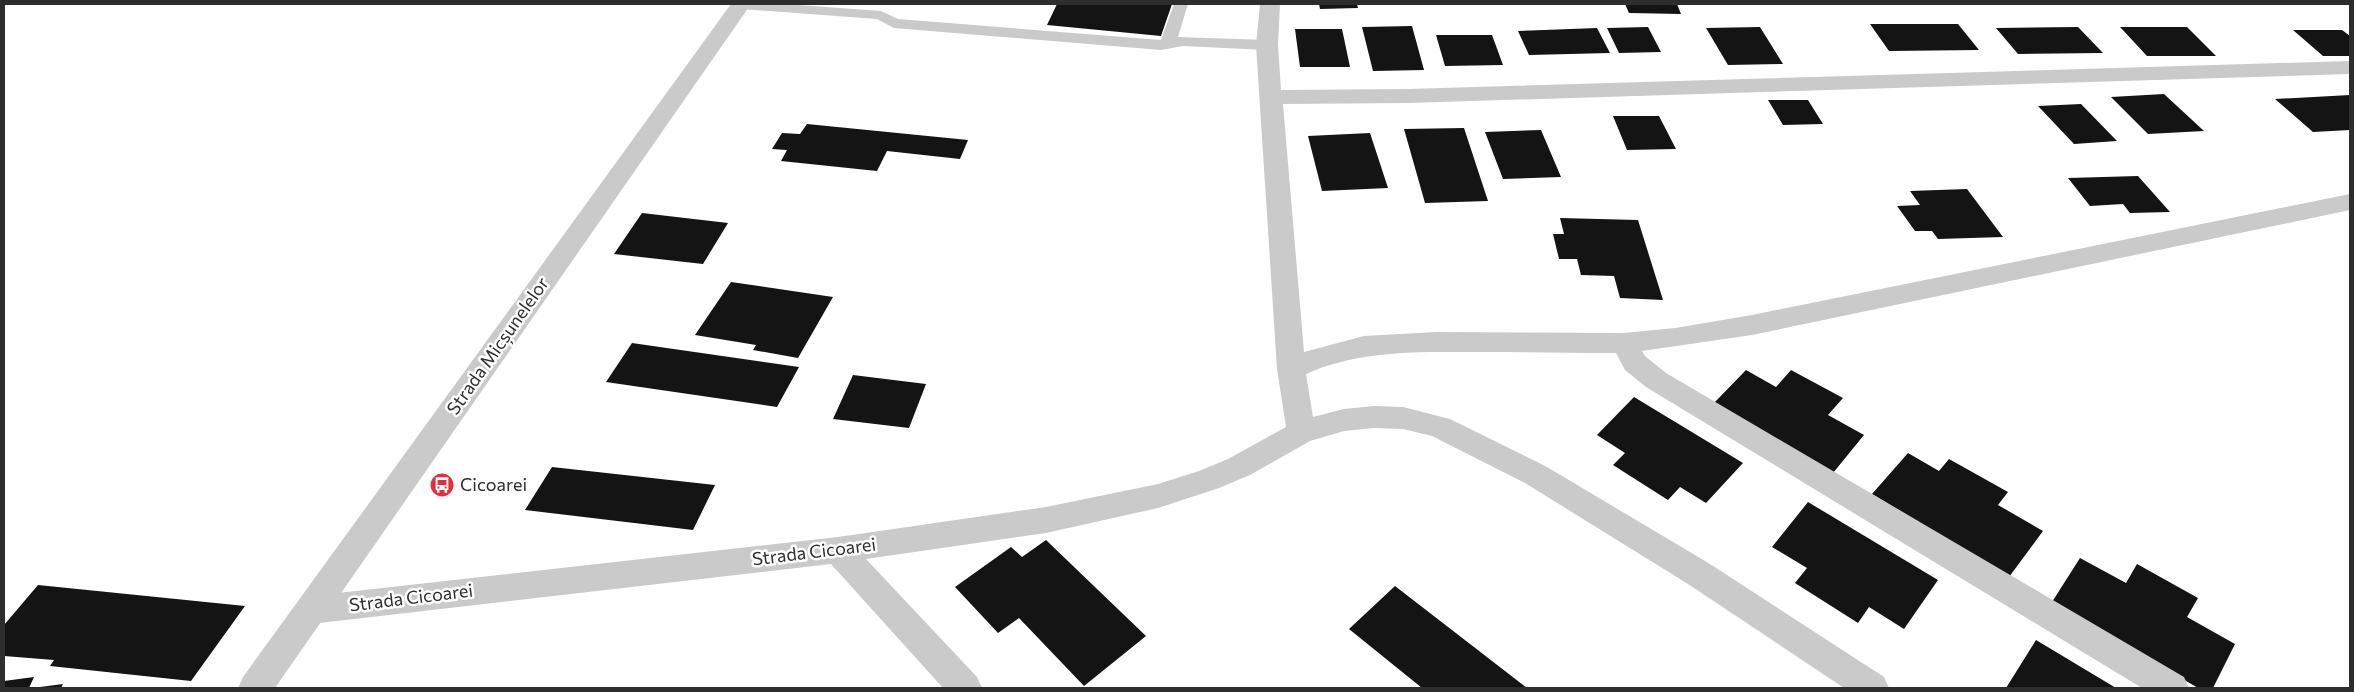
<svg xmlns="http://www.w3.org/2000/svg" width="2354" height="692" font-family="Commissioner,sans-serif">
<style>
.building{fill:#141414}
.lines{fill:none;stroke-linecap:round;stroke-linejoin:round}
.service{fill:#cacaca;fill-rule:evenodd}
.minor{fill:#cacaca;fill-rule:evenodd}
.tertiary{fill:#cacaca;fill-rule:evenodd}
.labels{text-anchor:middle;stroke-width:5;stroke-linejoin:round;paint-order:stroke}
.street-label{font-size:18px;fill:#2d2d2d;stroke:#fff}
.poi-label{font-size:18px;fill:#2d2d2d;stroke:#fff;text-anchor:start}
</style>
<rect width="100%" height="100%" fill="#fff"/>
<path class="building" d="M1057,4H1172L1161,36L1047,25Z
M1319,4H1357L1358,8L1320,9Z
M1625,4H1677L1681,14L1629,13Z
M1870,24H1958L1979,50L1889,51Z
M1412,26L1424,70L1373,71L1362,27Z
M1648,27L1661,52L1619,53L1607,28Z
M1760,27L1783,64L1728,65L1706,28Z
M2078,27L2103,53L2018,54L1996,28Z
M2120,27H2187L2216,56H2147Z
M1597,28L1610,53L1529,55L1518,31Z
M1295,29H1342L1350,67H1300Z
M2293,30H2342L2350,36V56H2323Z
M1436,35H1492L1503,65L1445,66Z
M2164,94L2204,131L2148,134L2111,97Z
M2350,95V130L2313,132L2275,99Z
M1768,100H1808L1823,124L1783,125Z
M2081,104L2117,141L2074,144L2038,106Z
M1613,116H1659L1676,149L1627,150Z
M807,124L968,140L960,159L887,151L877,171L781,161L787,150L772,149L782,133L800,134Z
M1464,128L1488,201L1425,203L1404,129Z
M1541,130L1561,177L1503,179L1485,132Z
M1370,133L1388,188L1322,191L1308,136Z
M2138,176L2170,212L2130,213L2123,204L2090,206L2068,178Z
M1967,189L2003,237L1938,239L1932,231H1915L1897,206L1920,205L1910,191Z
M642,213L728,223L703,264L614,254Z
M1560,218L1638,220L1663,300L1620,298L1614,276L1581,275L1577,259H1559L1553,234H1564Z
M731,282L833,297L798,358L753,350L756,345L695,335Z
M632,343L799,367L777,407L606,382Z
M1746,370L1776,387L1791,370L1843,398L1828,415L1864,435L1833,473L1713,404Z
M853,375L926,384L909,428L833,419Z
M1634,397L1743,463L1706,503L1680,487L1668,500L1613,465L1625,453L1597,435Z
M1908,453L1939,471L1949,459L2008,492L1998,505L2043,531L2009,577L1872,494Z
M552,467L715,485L693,530L525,510Z
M1808,502L1938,580L1904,629L1869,607L1858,623L1795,583L1807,568L1772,547Z
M1046,540L1146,636L1084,686L1019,618L998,633L955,587L1011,547L1022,557Z
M2080,558L2126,583L2137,564L2198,598L2187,617L2235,644L2213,688H2198L2052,602Z
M38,585L245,606L191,681L50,666L54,660L4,656V625Z
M1395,586L1527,688H1422L1349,629Z
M2036,640L2116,688H2006Z
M34,677L29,688H4V681Z
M63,684L61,688H40V687Z"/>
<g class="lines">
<path class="service" d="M733,4H785L881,11L898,19L1161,40L1174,4H1188L1178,37L1267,40L1275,45L1267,50L1183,46L1161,50L894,28L877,19L740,9L735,8Z"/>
<path class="minor" d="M1260,4H1280L1278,45L1281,90L1408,89L2350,61V74L1408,103L1283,104L1304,352L1364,336L1436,332L1624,333L1675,328L1752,315L2350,194V210L1752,335L1642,351L1645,356L1666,373L2184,677L2189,688H2142L1646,387L1625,370L1616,353C1571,353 1527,352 1482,352C1423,352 1361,349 1306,374L1313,417L1344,409L1374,406L1403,407L1450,419L1547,467L1710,564L1884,677L1889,688H1844L1688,584L1525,483L1432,436L1403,429L1374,428L1344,431L1310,441L1250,475L1219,488L1158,508L1046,533L866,559L977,677L982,688H943L831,564L311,624L299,620L295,610L299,600L311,596L838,537L1046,507L1158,484L1199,471L1228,459L1286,427L1277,369L1256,45Z"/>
<path class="tertiary" d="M731,4H751L275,688H238L243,677Z"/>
</g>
<defs>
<symbol id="bus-disc" viewBox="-11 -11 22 22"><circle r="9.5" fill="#e52d41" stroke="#fff"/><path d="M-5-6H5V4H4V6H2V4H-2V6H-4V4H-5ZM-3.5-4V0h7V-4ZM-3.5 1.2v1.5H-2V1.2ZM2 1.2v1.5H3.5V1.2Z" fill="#fff"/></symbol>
</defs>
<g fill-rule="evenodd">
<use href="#bus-disc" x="428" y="471" width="28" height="28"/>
</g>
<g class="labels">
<g class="street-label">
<text transform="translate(498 346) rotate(-55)" y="6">Strada Micșunelelor</text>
<text transform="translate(814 552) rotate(-7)" y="6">Strada Cicoarei</text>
<text transform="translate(411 598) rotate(-7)" y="6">Strada Cicoarei</text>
</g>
<g class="poi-label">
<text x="460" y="491">Cicoarei</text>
</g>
</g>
<rect width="2354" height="692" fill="none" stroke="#2d2d2d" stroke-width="10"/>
</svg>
